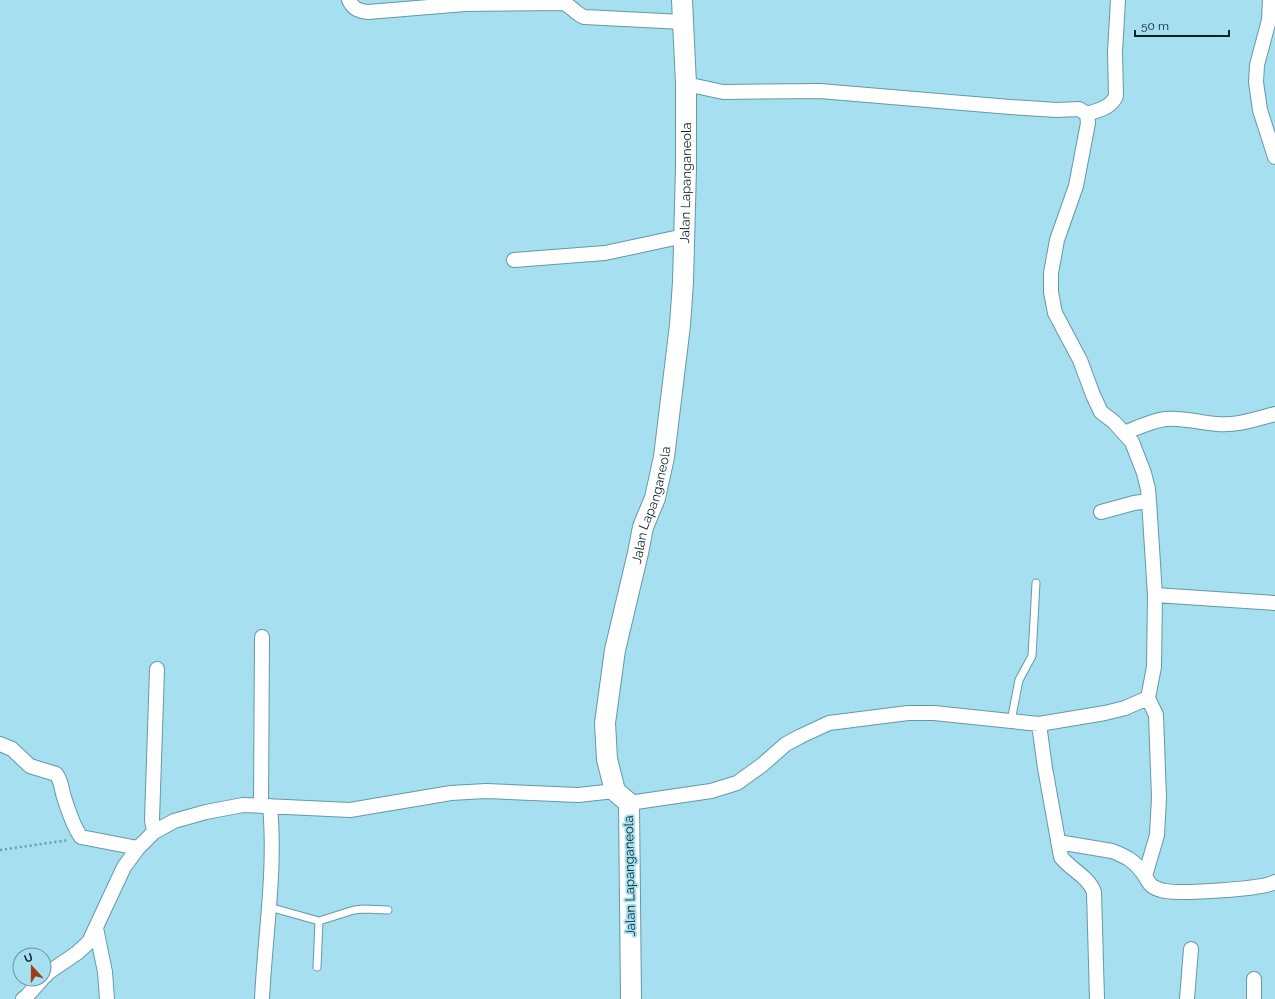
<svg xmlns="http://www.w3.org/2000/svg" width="1275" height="999" font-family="Raleway,sans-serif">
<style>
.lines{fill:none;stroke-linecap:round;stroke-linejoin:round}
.lane-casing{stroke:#6299a9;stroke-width:9}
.street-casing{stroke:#6299a9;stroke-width:16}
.secondary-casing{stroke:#6299a9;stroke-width:22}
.path{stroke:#6e9ba8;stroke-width:2.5;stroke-dasharray:2 3;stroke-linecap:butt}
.lane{stroke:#fff;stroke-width:7}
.street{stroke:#fff;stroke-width:14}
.secondary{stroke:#fff;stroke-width:20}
.labels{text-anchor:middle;stroke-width:4;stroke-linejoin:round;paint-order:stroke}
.street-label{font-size:13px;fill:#092026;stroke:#a6dff0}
</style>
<rect width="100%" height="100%" fill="#a6dff0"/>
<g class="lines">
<defs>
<path id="lane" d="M1011,721L1019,680L1032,656L1036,583
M269,907L319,921L354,910L364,909L388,910
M317,967L319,921"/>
<path id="street" d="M349,0C353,9 359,11 368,12L465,4L564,3C572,7 576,14 584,17L683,22
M1270,0L1269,20L1257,65L1256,82L1260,110L1275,157
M1087,114C1098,110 1111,108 1116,96L1115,52L1118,0
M514,260L605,253L684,236
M1124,433C1137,428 1151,421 1165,419C1183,417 1200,423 1217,424C1237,426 1256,419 1275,414
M1101,512L1134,503L1149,501
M1155,595L1275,603
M1039,724L1045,768L1061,857C1071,870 1088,876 1094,892L1097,999
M0,744L12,749L30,766L56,774C62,781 61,789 64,797C68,810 73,826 81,837L138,848
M629,803L711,791L737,783L762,765L786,744L801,736L829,723L908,713H934L1039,724L1105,713L1125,708L1148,698L1154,667L1155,595L1149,501L1148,489L1144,473L1132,442L1114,422L1101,412L1093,395L1080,360L1055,313L1051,292V273L1057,240L1076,186L1088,123L1087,114L1079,109L1057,110L1010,107L820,91L723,92L686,84
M261,806L262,637
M154,832L152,820L157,669
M1058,842L1112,851C1125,856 1135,861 1143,873C1146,877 1148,883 1152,886C1155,888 1162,891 1166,891C1182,894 1264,889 1275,882
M1145,876L1157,835L1159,798L1156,715L1148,698
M96,928L105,972L107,999
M44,977L49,972L77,953L89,942L124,867L138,848L154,832L174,821L206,812L243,805L350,810L451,793L486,791L578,795L615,791
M1254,979V999
M23,999L27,996L42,979
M262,999C265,935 276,870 270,806
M1187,999L1191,949"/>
<g id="secondary">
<path id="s1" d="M631,999L629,803L615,791L607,759L605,723L615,650L638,553L643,527L655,498L664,457L680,325L683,282L686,168V84L682,0"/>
</g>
</defs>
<use href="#lane" class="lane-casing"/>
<use href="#street" class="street-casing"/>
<use href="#secondary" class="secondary-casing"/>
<path class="path" d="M0,850L69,840"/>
<use href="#lane" class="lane"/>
<use href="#street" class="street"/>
<use href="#secondary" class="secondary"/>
</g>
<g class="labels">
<g class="street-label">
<text dy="5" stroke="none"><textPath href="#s1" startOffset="832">Jalan Lapanganeola</textPath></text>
<text dy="5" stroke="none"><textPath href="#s1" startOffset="507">Jalan Lapanganeola</textPath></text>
<text transform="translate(629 876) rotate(-91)" y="5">Jalan Lapanganeola</text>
</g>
</g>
<g transform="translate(32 967) rotate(339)"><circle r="19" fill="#a6dff0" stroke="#67939f"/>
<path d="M0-3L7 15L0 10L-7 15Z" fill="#a23b17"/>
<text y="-6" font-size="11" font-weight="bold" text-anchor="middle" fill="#092026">U</text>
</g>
<path d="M1135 30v6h94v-6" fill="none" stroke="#092026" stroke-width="2"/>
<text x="1141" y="30" font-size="12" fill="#092026" stroke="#a6dff0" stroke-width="3" paint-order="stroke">50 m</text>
</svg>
